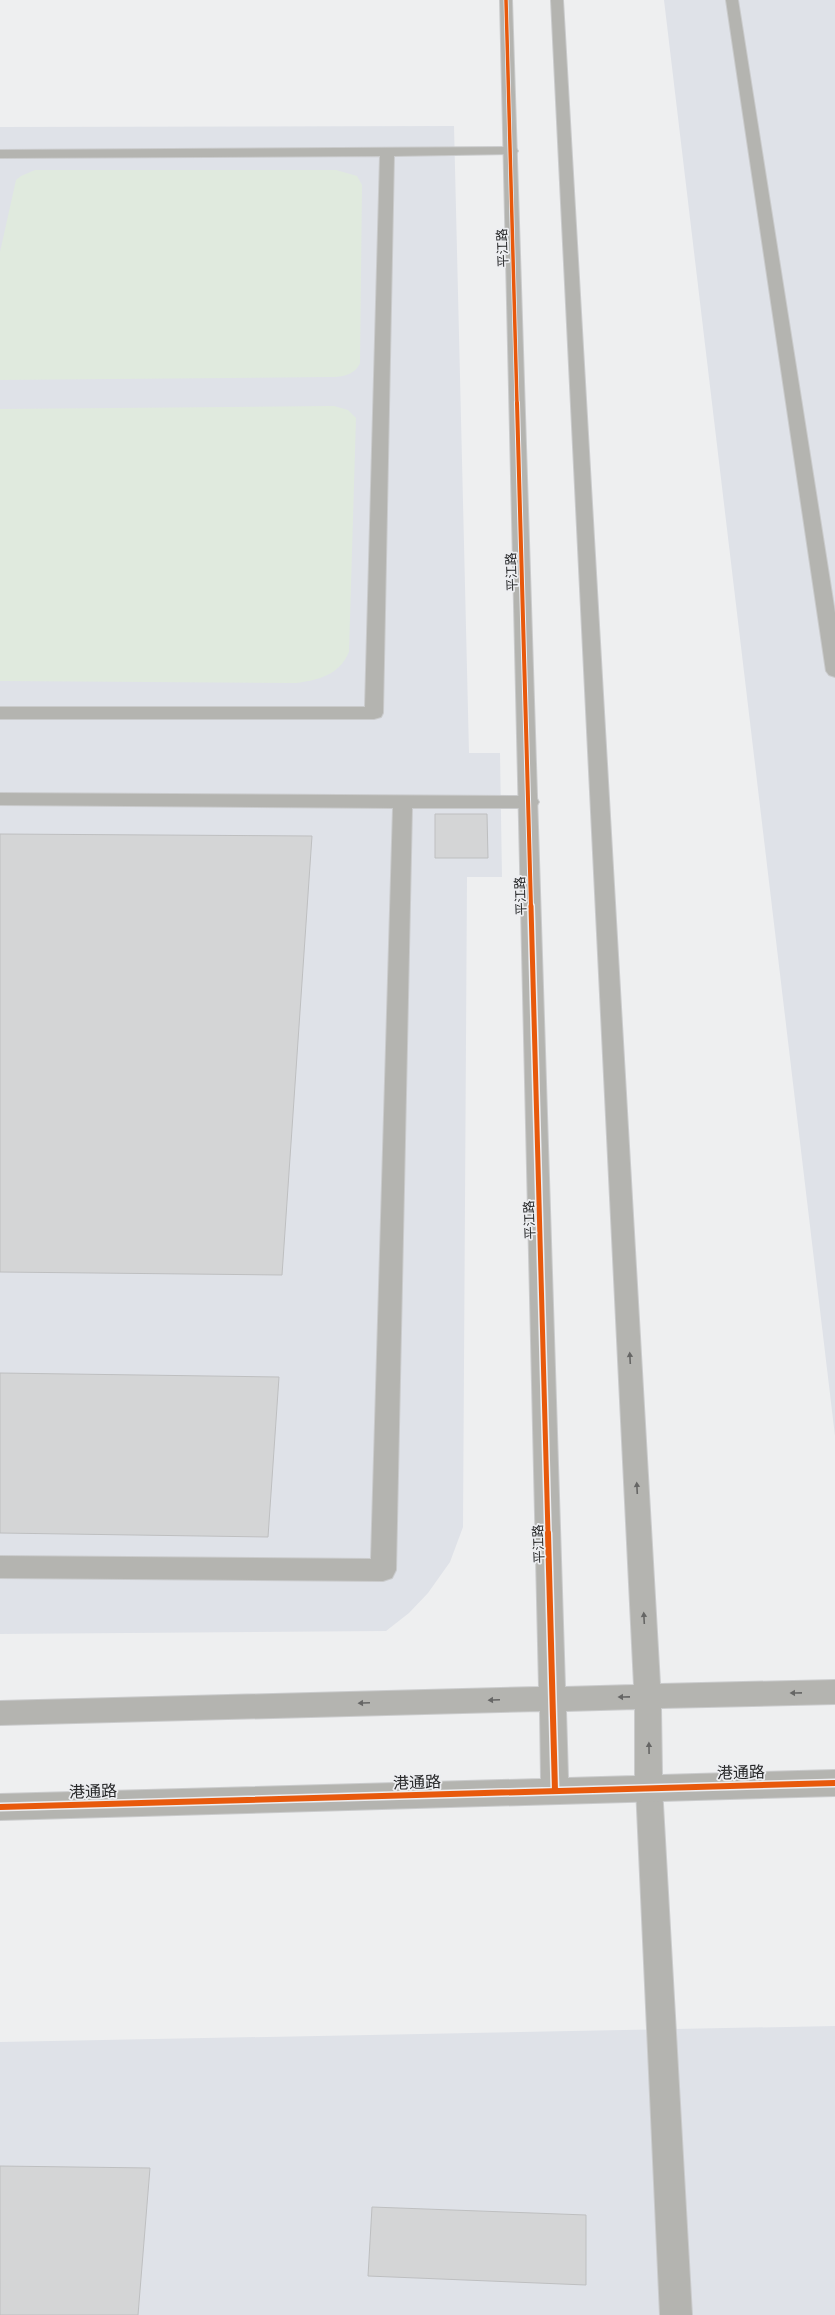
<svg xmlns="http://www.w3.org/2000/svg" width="835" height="2315" font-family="'Asap Condensed','Noto Sans SC',sans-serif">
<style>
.built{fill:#dfe2e8}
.green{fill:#e0eade}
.building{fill:#d4d5d6;stroke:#bebfc0}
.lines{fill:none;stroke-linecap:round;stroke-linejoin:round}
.service-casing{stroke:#cacbcc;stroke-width:2}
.tertiary-casing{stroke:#cacbcc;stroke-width:2}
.service{fill:#b4b4b0;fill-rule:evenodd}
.tertiary{fill:#b4b4b0;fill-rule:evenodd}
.cycleway-far3-casing{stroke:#edeef1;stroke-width:5}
.cycleway-far2-casing{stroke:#edeef1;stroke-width:6}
.cycleway-far1-casing{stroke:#edeef1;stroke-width:8}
.cycleway-casing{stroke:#edeef1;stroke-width:9}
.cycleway-far3{stroke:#e8590c;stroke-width:3.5}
.cycleway-far2{stroke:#e8590c;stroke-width:4}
.cycleway-far1{stroke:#e8590c;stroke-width:5}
.cycleway{stroke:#e8590c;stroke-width:6}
.oneway{fill:#666665}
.labels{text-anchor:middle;stroke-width:3.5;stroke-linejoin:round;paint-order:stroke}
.street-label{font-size:13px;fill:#262728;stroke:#edeef1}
.near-street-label{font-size:16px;fill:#262728;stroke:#edeef1}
</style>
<rect width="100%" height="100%" fill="#eeeff0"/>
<path class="built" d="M664,0H835V1436Z
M454,126L469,753H500L502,877H467L463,1527L450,1562L428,1593L409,1613L386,1631L0,1634V127Z
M835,2026V2315H0V2042Z"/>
<path class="green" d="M35,170H336L357,176L362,185L360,363C355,375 342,377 331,377L0,380V252L16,180L21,176Z
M334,406L348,410L356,418L349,652C339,675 319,680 296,683L0,681V409Z"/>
<path class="building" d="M435,814H487L488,858H435Z
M0,834L312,836L282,1275L0,1272Z
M0,1373L279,1377L268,1537L0,1533Z
M0,2166L150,2168L138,2315H0Z
M372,2207L586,2215V2285L368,2276Z"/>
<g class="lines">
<defs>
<path id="service" d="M726,0H738L835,613V677L829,675L826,671Z
M511,147L516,148L518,151L516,154L394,156L383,713L381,717L374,719H0V707H365L380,156L0,158V150Z
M0,793L529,796L536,797L539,802L536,807L529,808H412L396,1570L392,1578L383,1581L0,1578V1556L371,1559L393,808L0,805Z
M649,1774L659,1778L662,1787L692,2315H660L636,1787L639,1778Z"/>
<path id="tertiary" d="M500,0H512L565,1687L634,1685L551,0H563L660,1684L835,1680V1704L661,1708L662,1775L835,1770V1796L0,1820V1794L541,1779L540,1711L0,1725V1701L539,1687ZM635,1709V1776L568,1778L566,1711Z"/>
</defs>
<use href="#service" class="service-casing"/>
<use href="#tertiary" class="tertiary-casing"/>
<use href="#service" class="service"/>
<use href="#tertiary" class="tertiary"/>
<defs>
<path id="cycleway-far3" d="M506,0L517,404"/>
<path id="cycleway-far2" d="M517,403L531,907"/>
<path id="cycleway-far1" d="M531,906L548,1534"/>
<path id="cycleway" d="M548,1533L555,1791
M0,1807L835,1783"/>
</defs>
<use href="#cycleway-far3" class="cycleway-far3-casing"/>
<use href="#cycleway-far2" class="cycleway-far2-casing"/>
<use href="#cycleway-far1" class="cycleway-far1-casing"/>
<use href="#cycleway" class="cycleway-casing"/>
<use href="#cycleway-far3" class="cycleway-far3"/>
<use href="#cycleway-far2" class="cycleway-far2"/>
<use href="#cycleway-far1" class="cycleway-far1"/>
<use href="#cycleway" class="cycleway"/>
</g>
<defs><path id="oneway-solid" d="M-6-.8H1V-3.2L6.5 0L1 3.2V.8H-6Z"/></defs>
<g class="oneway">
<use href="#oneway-solid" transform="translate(630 1358) rotate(-93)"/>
<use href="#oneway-solid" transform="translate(637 1488) rotate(-93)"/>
<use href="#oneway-solid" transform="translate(644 1618) rotate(-93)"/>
<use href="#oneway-solid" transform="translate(796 1693) rotate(179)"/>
<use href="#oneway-solid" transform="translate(624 1697) rotate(179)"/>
<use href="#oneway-solid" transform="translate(494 1700) rotate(178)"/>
<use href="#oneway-solid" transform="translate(364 1703) rotate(178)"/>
<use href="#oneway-solid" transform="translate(649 1748) rotate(-91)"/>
</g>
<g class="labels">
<g class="street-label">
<text transform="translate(502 248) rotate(-92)" y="5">平江路</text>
<text transform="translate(511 572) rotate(-92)" y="5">平江路</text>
<text transform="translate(520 896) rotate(-92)" y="5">平江路</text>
<text transform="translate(529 1220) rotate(-92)" y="5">平江路</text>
<text transform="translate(538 1544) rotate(-92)" y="5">平江路</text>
</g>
<g class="near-street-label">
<text transform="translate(741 1772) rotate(-1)" y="6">港通路</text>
<text transform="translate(417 1782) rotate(-2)" y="6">港通路</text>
<text transform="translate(93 1791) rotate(-2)" y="6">港通路</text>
</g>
</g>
</svg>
